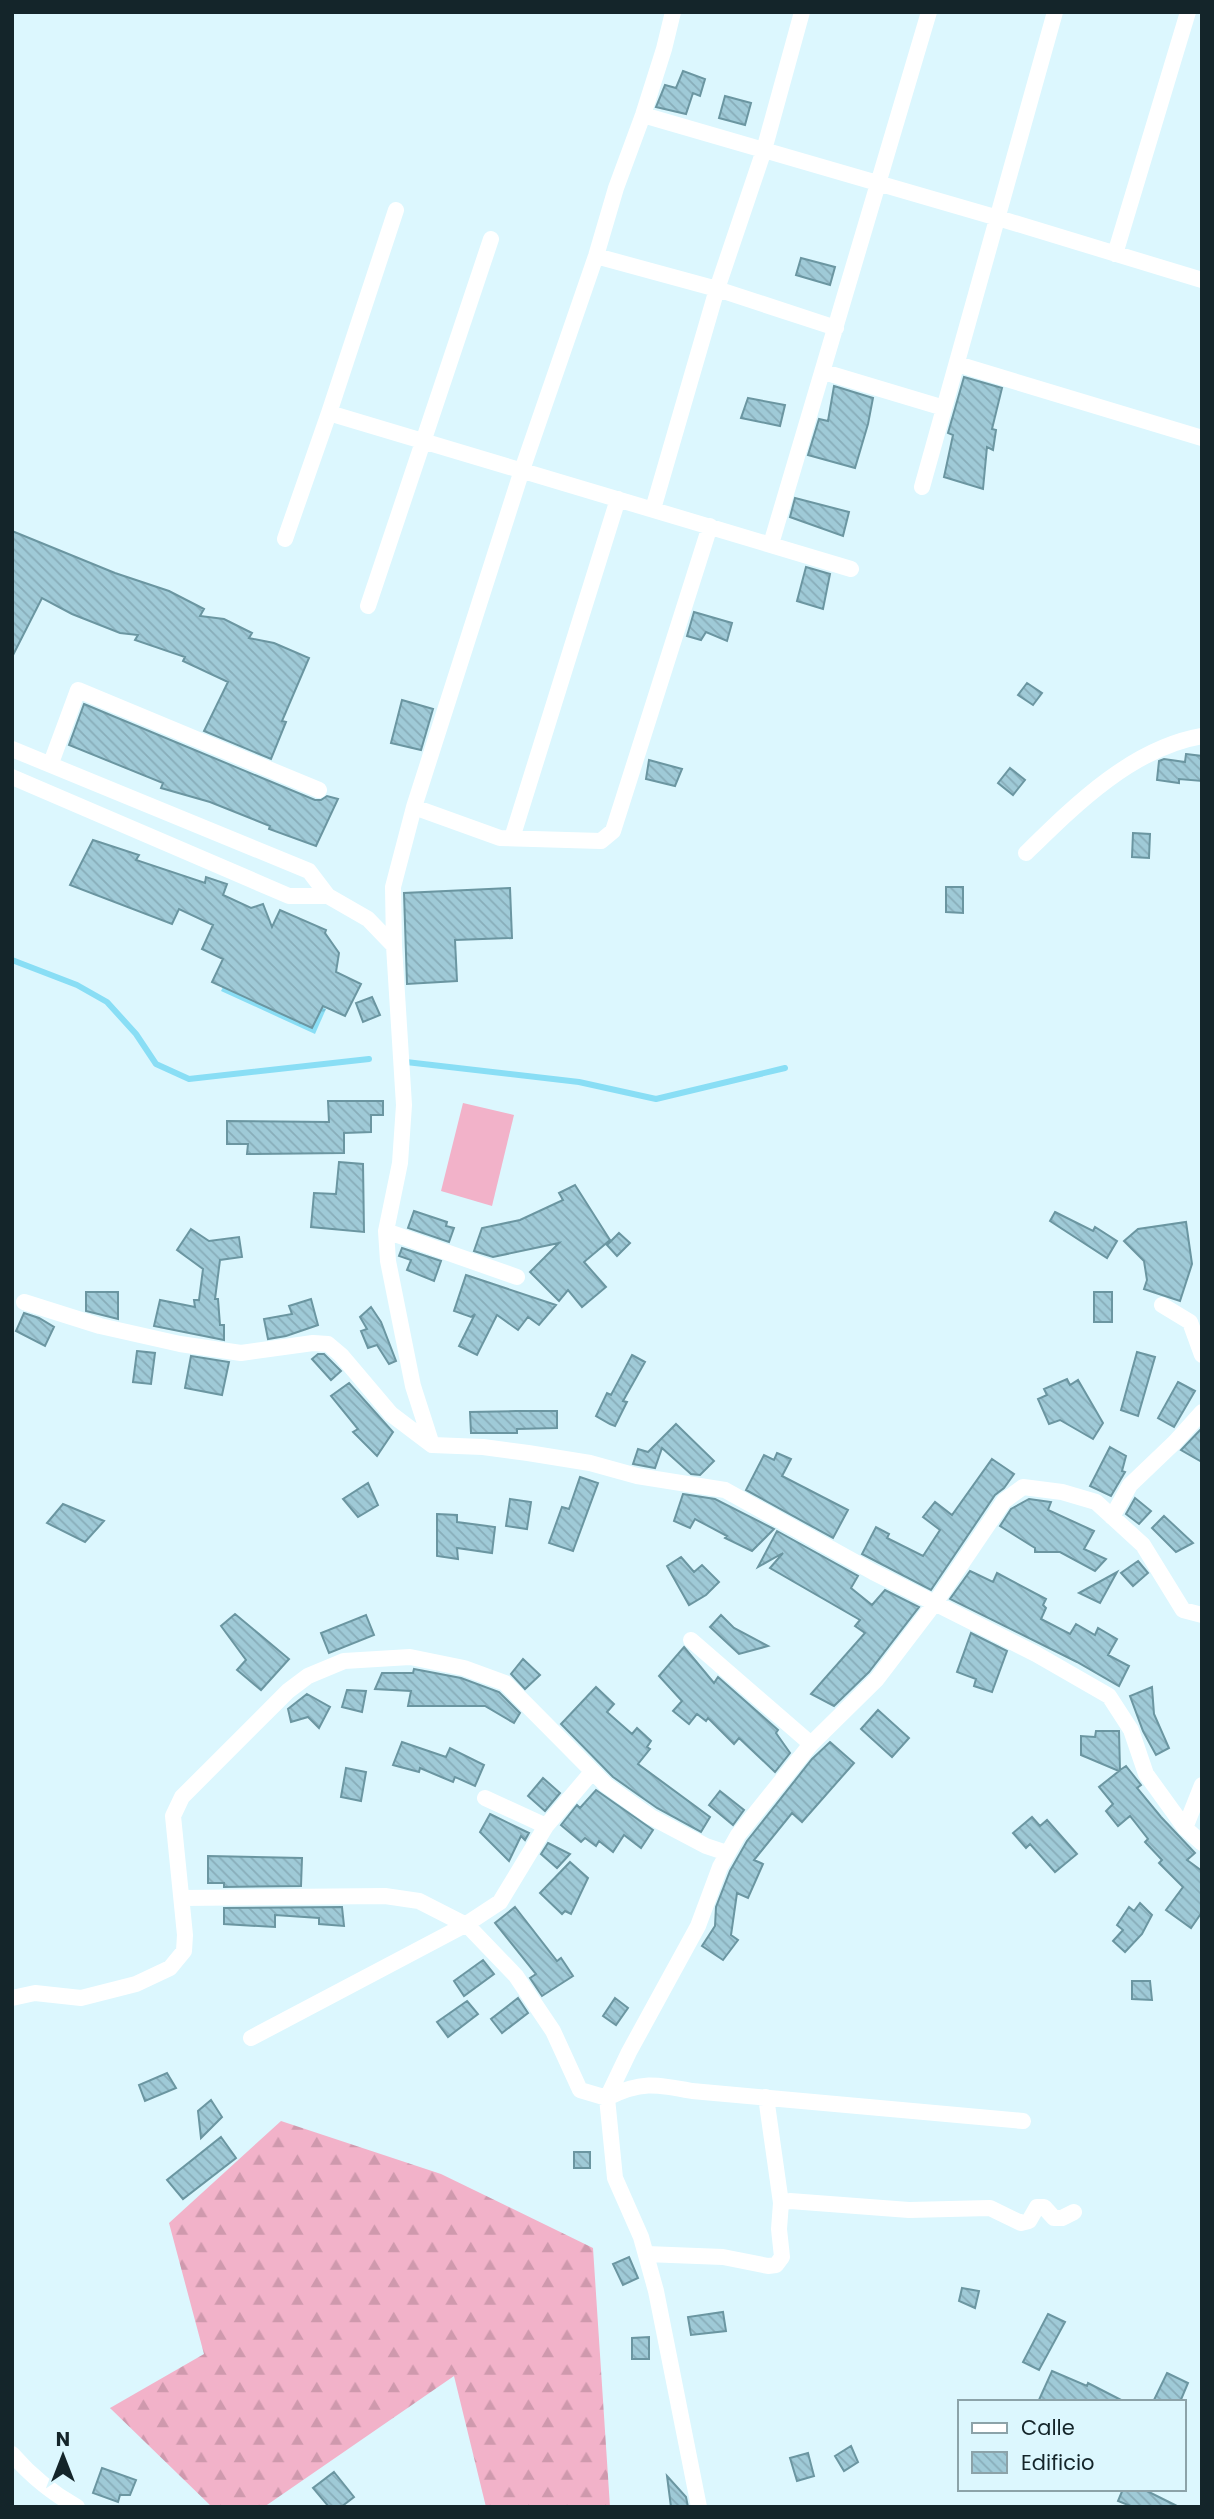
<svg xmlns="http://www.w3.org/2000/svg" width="1214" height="2519" font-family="Poppins,sans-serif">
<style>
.grass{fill:#f2b2c9}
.forest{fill:url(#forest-firs)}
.water{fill:url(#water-ripples)}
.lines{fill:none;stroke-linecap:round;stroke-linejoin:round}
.stream{stroke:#89def5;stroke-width:6}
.building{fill:url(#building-back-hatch);stroke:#6b96a1;stroke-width:2}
.minor{stroke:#fff;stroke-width:16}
</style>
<defs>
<pattern id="forest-firs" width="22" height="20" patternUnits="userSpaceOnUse" patternTransform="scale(1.75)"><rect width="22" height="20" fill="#f2b2c9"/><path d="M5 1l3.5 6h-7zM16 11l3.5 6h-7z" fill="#cf99ad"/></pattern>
<pattern id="water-ripples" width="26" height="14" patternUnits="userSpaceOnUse" patternTransform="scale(1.75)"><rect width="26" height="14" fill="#89def5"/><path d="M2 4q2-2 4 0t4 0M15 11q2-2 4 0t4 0" fill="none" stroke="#75bed2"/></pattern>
<pattern id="building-back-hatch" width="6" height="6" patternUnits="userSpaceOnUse" patternTransform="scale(1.75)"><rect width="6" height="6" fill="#9fcad7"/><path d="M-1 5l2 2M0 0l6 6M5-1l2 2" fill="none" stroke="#88adb9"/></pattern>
</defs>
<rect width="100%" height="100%" fill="#dcf7fe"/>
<path class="grass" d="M463,1103L514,1115L492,1206L441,1191Z"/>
<path class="forest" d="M281,2121L441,2174L593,2248L610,2507H486L454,2376L264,2507H212L110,2408L204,2354L169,2223Z"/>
<path class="water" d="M233,967L326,1009L315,1034L221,991Z"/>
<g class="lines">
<path class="stream" d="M12,960L77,985L107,1002L136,1034L156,1064L189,1079L369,1059
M406,1062L579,1082L656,1099L785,1068"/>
</g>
<path class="building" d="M683,71L705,79L700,96L693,93L686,114L656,107L665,85L676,88Z
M725,96L751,103L745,125L719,118Z
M801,258L835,267L830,285L796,275Z
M964,377L1002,388L992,429L996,430L993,450L987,447L983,489L944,477L953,435L948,433Z
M834,386L873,398L868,424L855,468L808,455L819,419L828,421Z
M748,398L785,405L780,426L741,418Z
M795,498L849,512L843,536L790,517Z
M12,531L115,573L169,591L204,609L200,616L224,619L252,633L249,638L274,643L309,658L282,721L286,722L271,759L204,731L228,682L183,661L185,657L135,640L138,635L120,633L72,614L42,598L12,657Z
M806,567L830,574L823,609L797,601Z
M694,612L732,623L727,641L706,632L701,640L687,636Z
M1027,683L1042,693L1033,705L1018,695Z
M402,700L433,709L421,750L391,743Z
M84,704L315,800H321L327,796L338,799L316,846L269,829L270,826L210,802L161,788L163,783L69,745Z
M1186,754L1202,756V781L1179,779V783L1157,780L1159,761L1164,759L1185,762Z
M649,760L682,769L675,786L646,779Z
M1010,768L1025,780L1013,795L998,783Z
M1133,833L1150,834L1149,858L1132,857Z
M93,840L139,855L136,860L205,883L206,877L227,884L223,895L251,908L263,904L272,927L280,910L326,930L325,933L339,953L336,972L361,984L345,1016L323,1006L312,1028L212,982L223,959L202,949L213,925L179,909L172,924L70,885Z
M946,887H963V913L946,912Z
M510,888L512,938L455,940L457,981L407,984L404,893Z
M372,997L380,1015L363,1022L356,1003Z
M328,1101H383V1115H371V1132L344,1133V1153L247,1154L248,1144H227V1121L329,1122Z
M339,1162L363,1164L364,1232L311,1227L314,1193L336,1194Z
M575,1185L610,1240L584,1262L606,1287L582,1307L568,1290L559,1301L530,1272L559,1243L493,1257L474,1251L482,1228L520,1220L563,1200L559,1193Z
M414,1211L447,1222L446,1226L454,1228L449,1242L408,1228Z
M1055,1212L1093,1231L1095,1227L1117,1241L1107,1258L1050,1221Z
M1186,1222L1192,1264L1180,1301L1144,1289L1147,1280L1144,1261L1124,1241L1138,1229Z
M191,1229L209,1241L239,1237L242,1257L220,1260L215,1299H218L220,1325H224V1340L154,1326L160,1300L195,1307L194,1300H199L203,1269L177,1250Z
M619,1233L630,1243L617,1256L607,1245Z
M402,1248L441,1261L434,1281L407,1270L411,1260L399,1256Z
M466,1275L556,1305L539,1325L528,1317L518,1330L497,1315L477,1355L459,1346L475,1314L471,1317L454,1311Z
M86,1292H118V1319L86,1311Z
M1094,1292H1112V1322H1094Z
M311,1299L318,1325L286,1336L268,1339L264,1319L292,1314L289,1306Z
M371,1307L381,1322L396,1361L389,1364L377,1345L368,1348L361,1331L367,1329L360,1317Z
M24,1313L39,1318L54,1327L45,1346L16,1331Z
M137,1351L155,1353L151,1384L133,1382Z
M1137,1352L1155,1357L1138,1416L1121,1410Z
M318,1354H324L341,1371L331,1380L312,1359Z
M632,1355L645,1362L623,1401L627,1402L615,1426L610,1424L596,1416L607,1393L611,1395Z
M191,1356L229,1362L222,1395L185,1388Z
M1067,1379L1070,1385L1078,1380L1103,1423L1093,1439L1060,1420L1049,1424L1038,1399L1047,1395L1044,1389Z
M1178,1382L1195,1391L1174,1427L1158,1418Z
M349,1383L393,1432L377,1456L353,1432L358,1429L331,1396Z
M516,1411H557V1428L517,1429V1433H471L470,1412Z
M676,1424L714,1461L700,1475L691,1474L662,1448L655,1468L633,1464L638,1449L648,1452Z
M1202,1428V1462L1181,1450Z
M1110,1447L1126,1456L1122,1471L1125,1472L1111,1496L1090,1486Z
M777,1453L791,1459L782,1476L848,1510L833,1538L746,1490L764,1455L774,1460Z
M992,1459L1014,1474L1004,1488L995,1495L931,1590L862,1554L876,1527L889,1534L887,1538L923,1556L940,1530L923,1517L935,1502L952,1515Z
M580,1477L598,1483L573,1551L549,1543L562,1507L569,1509Z
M368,1483L378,1505L358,1517L343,1499Z
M683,1494L715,1499L774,1529L752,1551L725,1538L727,1536L695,1519L690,1528L674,1521Z
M1135,1498L1151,1511L1139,1524L1126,1514Z
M510,1499L531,1502L527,1529L506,1526Z
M1029,1499L1051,1502L1048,1510L1094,1531L1084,1549L1106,1559L1095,1571L1060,1552H1035V1548L1000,1526L1011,1509Z
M63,1504L104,1521L85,1542L47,1523Z
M437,1514L457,1515V1522L495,1527L492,1553L457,1548L458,1559L437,1556Z
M1164,1516L1193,1543L1176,1552L1152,1528Z
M777,1531L858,1576L851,1588L872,1605L885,1590L919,1607L869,1672L834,1706L811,1694L865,1633L855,1626L860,1620L770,1568L783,1553L758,1567Z
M681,1557L694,1572L702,1565L719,1582L706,1595L689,1605L667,1566Z
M1138,1561L1148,1573L1133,1586L1121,1573Z
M970,1571L993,1582L997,1573L1046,1599L1043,1605L1046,1608L1041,1619L1070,1634L1076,1624L1095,1635L1098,1628L1117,1639L1108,1655L1129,1666L1119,1686L1077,1662L950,1599Z
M1117,1572L1100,1603L1079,1593Z
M235,1614L289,1659L261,1690L237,1670L246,1660L221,1626Z
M366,1615L374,1635L329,1653L321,1633Z
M721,1615L734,1628L768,1646L739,1654L710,1627Z
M971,1633L1007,1651L992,1692L974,1686L976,1679L957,1672Z
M684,1647L714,1683L718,1677L778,1730L776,1733L790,1753L775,1772L739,1738L734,1744L708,1718L706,1721L697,1714L689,1724L673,1711L682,1701L659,1676Z
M523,1659L540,1675L525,1689L511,1674Z
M414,1669L461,1678L499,1692L520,1713L514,1723L485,1706H408L411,1691L375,1689L382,1673H413Z
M596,1687L614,1704L607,1712L632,1734L637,1728L651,1741L647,1747L650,1749L638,1764L710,1817L701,1832L657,1808L613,1777L561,1724Z
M1152,1687L1154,1714L1169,1748L1156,1755L1143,1731L1130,1696Z
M347,1690L366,1691L362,1712L342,1707Z
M307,1694L330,1707L319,1728L308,1717L291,1722L288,1709Z
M878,1710L909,1738L892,1757L861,1729Z
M1096,1731H1119L1120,1770L1126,1766L1141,1785L1137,1788L1161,1817L1195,1853L1187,1860L1202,1871V1912L1191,1928L1166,1910L1183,1887L1159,1863L1162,1860L1145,1842L1148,1839L1130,1816L1118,1826L1106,1811L1113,1804L1099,1787L1119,1771L1081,1755V1736L1095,1737Z
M402,1742L446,1757L450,1748L484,1765L475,1786L455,1777L453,1782L420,1768L419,1772L393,1765Z
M830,1742L854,1763L802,1822L792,1813L754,1860L763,1864L748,1898L737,1893L731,1935L738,1940L723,1960L702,1946L715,1926L716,1907L730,1871L747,1841L812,1759Z
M346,1768L366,1772L361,1801L341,1797Z
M543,1778L560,1793L545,1811L528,1796Z
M596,1790L653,1830L641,1848L624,1835L613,1852L599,1841L596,1846L585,1838L581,1842L561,1825L577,1805L580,1808Z
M720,1791L744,1810L733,1825L709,1805Z
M490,1814L529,1833L525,1840L521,1836L509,1861L480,1832Z
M1032,1817L1040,1826L1047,1820L1077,1854L1055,1872L1030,1844L1026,1848L1013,1833Z
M548,1843L570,1854L557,1868L541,1854Z
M208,1856L302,1858L301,1886L224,1887V1883H208Z
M570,1862L588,1878L571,1914L565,1911L562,1914L540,1893Z
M1140,1903L1152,1915L1142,1934L1125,1952L1113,1941L1123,1930L1117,1925L1129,1907L1134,1911Z
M342,1907L344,1926L319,1924V1918L275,1915V1927L224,1924V1908Z
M515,1907L557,1961L561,1958L573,1976L542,1996L530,1978L536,1974L495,1923Z
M483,1960L494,1974L464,1996L454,1981Z
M1132,1981H1150L1152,2000L1132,1999Z
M518,1998L528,2013L502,2033L491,2019Z
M615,1998L628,2008L616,2025L603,2016Z
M467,2001L478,2014L448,2037L437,2022Z
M167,2073L176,2088L145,2101L139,2085Z
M211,2100L222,2117L201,2138L198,2111Z
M221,2137L236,2158L183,2199L167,2180Z
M574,2152H590V2168H574Z
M629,2257L638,2278L623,2285L613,2264Z
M962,2288L979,2291L975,2308L959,2301Z
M723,2312L726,2331L691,2335L688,2317Z
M1048,2314L1065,2322L1039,2370L1023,2362Z
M649,2337V2359H632V2338Z
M1052,2371L1087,2386L1088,2383L1125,2402H1038Z
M1167,2373L1188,2383L1180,2402H1153Z
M851,2446L858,2462L844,2471L835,2456Z
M808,2453L814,2476L797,2481L790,2458Z
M102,2468L136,2480L130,2495H120L118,2502L93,2493Z
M334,2472L354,2497L341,2507H329L313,2488Z
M667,2476L686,2497L688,2507H671Z
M1123,2489H1143L1179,2507H1133L1118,2501Z"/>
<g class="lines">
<path class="minor" d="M643,115L998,218L1202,280
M1115,254L1188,12
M596,256L717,289L836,328
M957,364L1202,438
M824,372L944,408
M329,413L851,569
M922,487L1055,12
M653,509L717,289L764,150L802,12
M285,539L329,413L396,210
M771,544L929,12
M368,606L491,239
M12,749L309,871L328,896L368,919L394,946
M51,763L78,690L319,790
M12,777L289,896H328
M414,807L500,838L601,841L613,831L710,526
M512,838L618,499
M1026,853C1075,805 1132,748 1202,736
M386,1231L517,1277
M24,1302L100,1326L180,1344L241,1353L313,1343L328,1344L341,1355L391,1414L432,1445L483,1447L528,1453L590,1463L637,1476L725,1490L873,1572L1036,1654L1109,1696L1131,1730L1146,1774L1185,1828L1202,1843
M1162,1305L1190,1322L1202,1355
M432,1445L413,1386L388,1261L386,1231L400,1163L404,1105L394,946L393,887L414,807L522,470L596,256L616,188L643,115L664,49L673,12
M1112,1517L1130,1485L1175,1442L1202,1412
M691,1640L811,1744
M485,1798L546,1826
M1185,1828L1202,1785
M182,1898L385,1896L419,1901L468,1926L516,1976L553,2031L580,2090L607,2098C640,2081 656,2084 692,2091L1023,2121
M12,1998L35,1993L81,1998L136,1984L170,1968L184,1951L185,1935L173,1816L182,1797L288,1691L308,1676L344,1661L410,1657L464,1668L505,1683L606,1785L651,1817L706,1846L727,1853
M251,2038L465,1925L500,1902L546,1826L592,1772
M766,2097L781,2203
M646,2254L723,2257L768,2266L776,2265L782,2257L779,2229L781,2203L790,2201L909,2210L990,2208L1021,2223L1029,2221L1037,2207H1044L1054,2218H1062L1074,2212
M12,2454C31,2476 52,2493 77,2507
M699,2507L656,2291L641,2237L615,2178L607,2098L629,2052L698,1926L720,1867L738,1835L811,1744L877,1679L935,1603L1004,1501L1023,1487L1062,1492L1096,1502L1143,1545L1183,1610L1202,1615"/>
</g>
<rect width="1214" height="2519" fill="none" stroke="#14252a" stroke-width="28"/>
<rect x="958" y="2400" width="228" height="91" fill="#dcf7fe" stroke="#8ca3a9" stroke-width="2"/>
<rect x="972" y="2423" width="35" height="10" fill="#ffffff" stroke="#8ca3a9" stroke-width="2"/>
<text x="1021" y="2435" font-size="21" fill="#14252a">Calle</text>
<rect x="972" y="2452" width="35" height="21" fill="url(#building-back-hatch)" stroke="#8ca3a9" stroke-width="2"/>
<text x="1021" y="2470" font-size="21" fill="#14252a">Edificio</text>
<g transform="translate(63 2456)" stroke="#dcf7fe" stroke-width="5" paint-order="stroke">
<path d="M0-5L12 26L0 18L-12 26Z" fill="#14252a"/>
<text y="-10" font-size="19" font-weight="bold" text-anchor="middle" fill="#14252a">N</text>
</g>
</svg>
